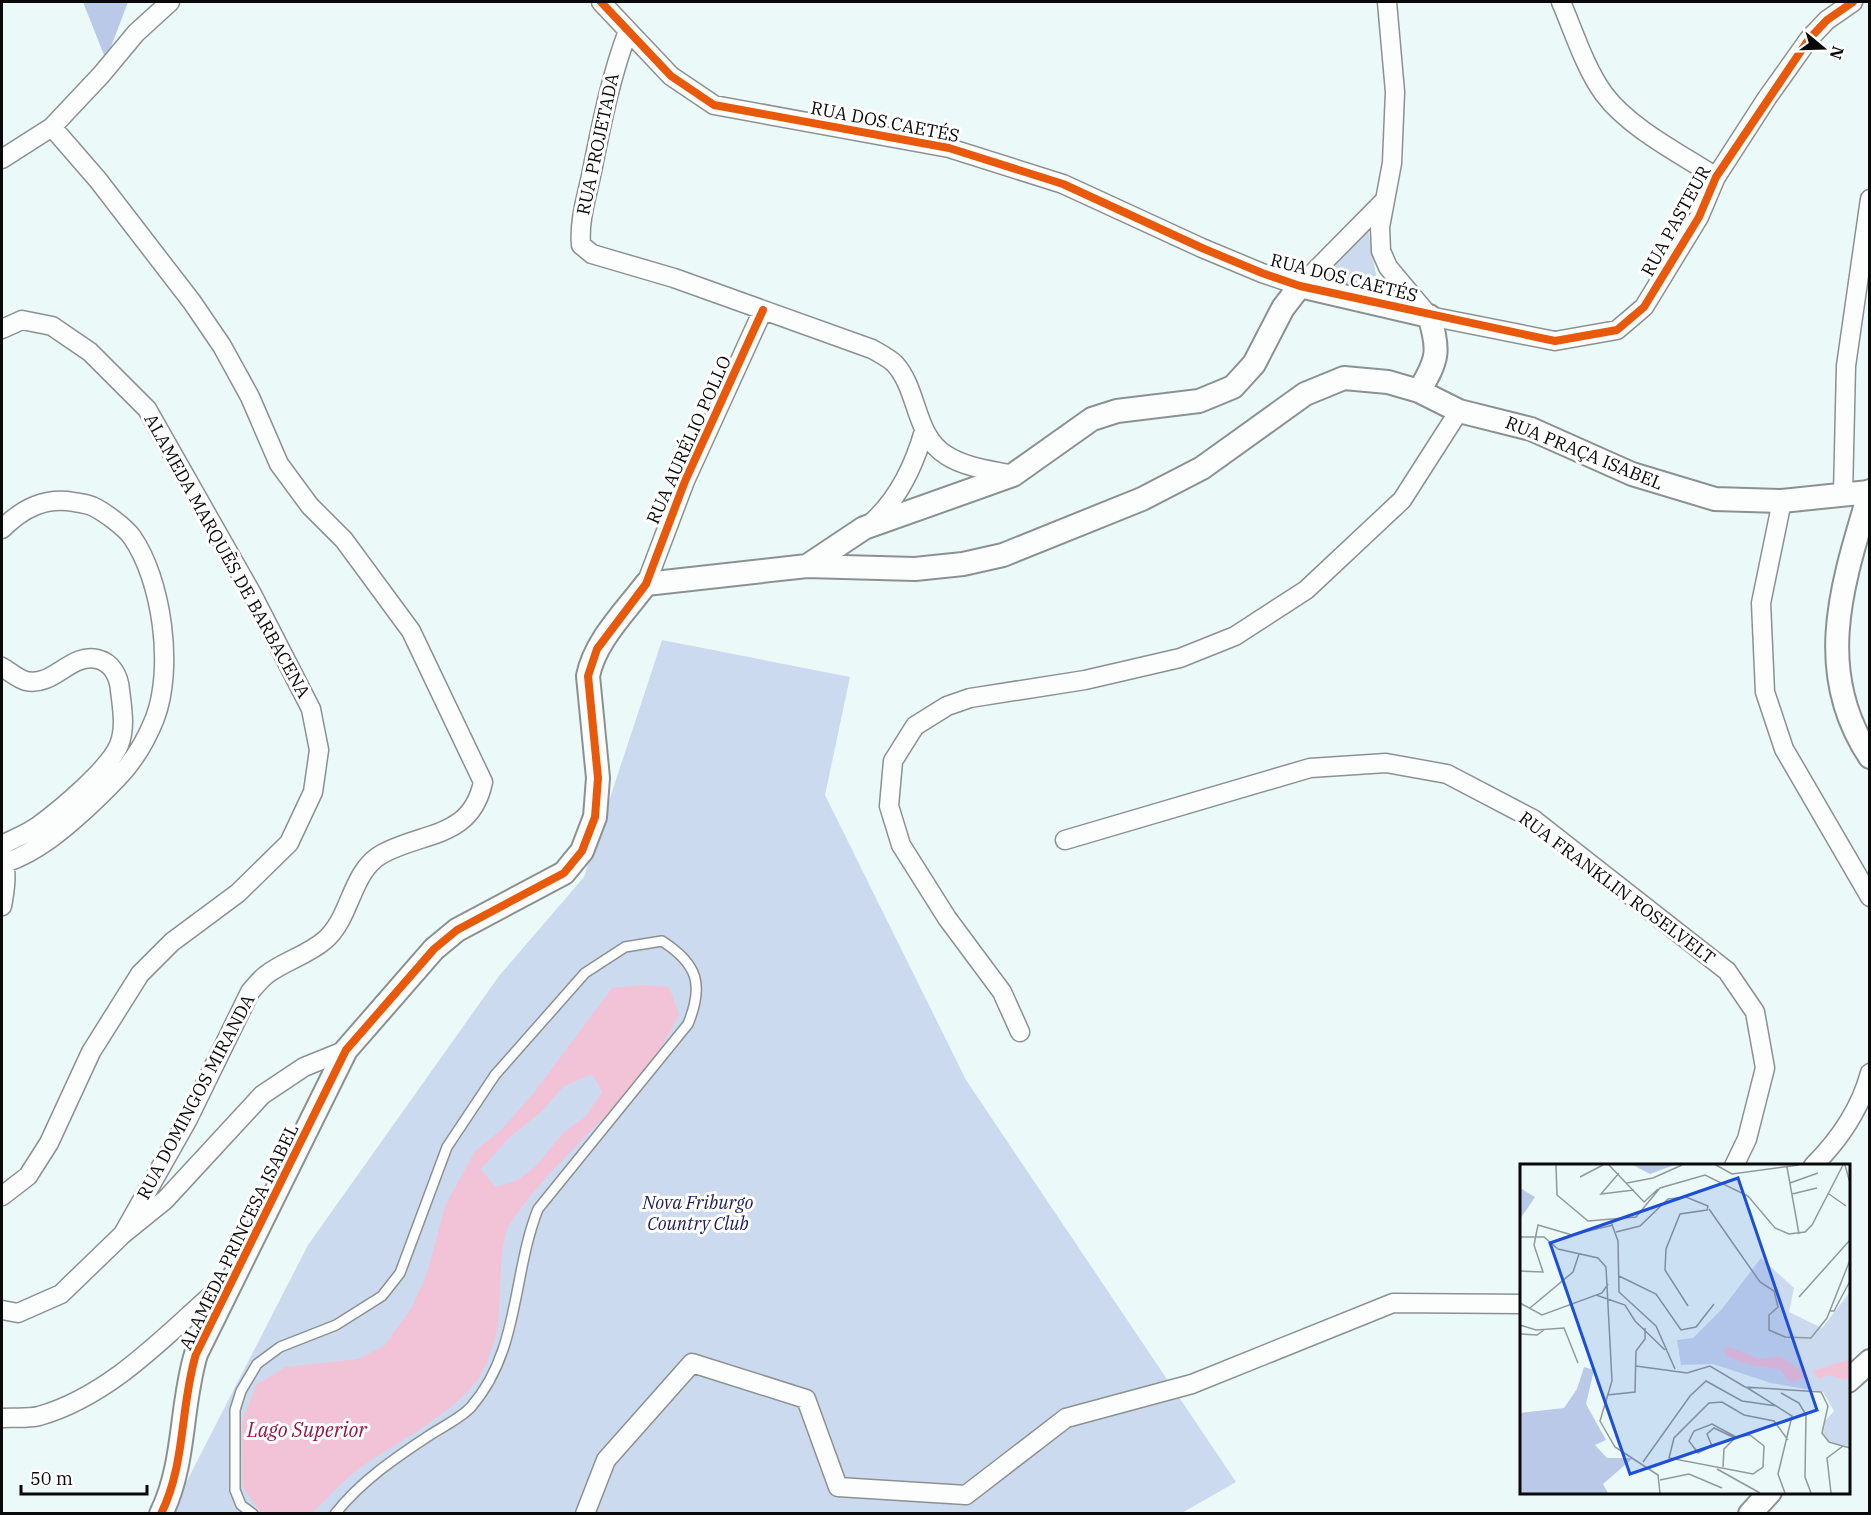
<svg xmlns="http://www.w3.org/2000/svg" width="1871" height="1515" font-family="'IBM Plex Serif',serif">
<style>
.green{fill:#ccdaef}
.forest{fill:#bac9e7}
.water{fill:#f2c3d7;fill-rule:evenodd}
.lines{fill:none;stroke-linecap:round;stroke-linejoin:round}
.service-casing{stroke:#8b9191;stroke-width:12}
.minor-casing{stroke:#8b9191;stroke-width:21}
.tertiary-casing{stroke:#8b9191;stroke-width:26}
.service{stroke:#fcfefe;stroke-width:9}
.minor{stroke:#fcfefe;stroke-width:18}
.tertiary{stroke:#fcfefe;stroke-width:22}
.cycleway-casing{stroke:#fff;stroke-width:11}
.cycleway{stroke:#e8590c;stroke-width:8}
.labels{text-anchor:middle;stroke-width:6;stroke-linejoin:round;paint-order:stroke}
.street-label{font-size:18px;fill:#090909;stroke:#fff}
.park-label{font-size:18px;font-style:italic;fill:#1e1c5f;stroke:#fff}
.water-label{font-size:20px;font-style:italic;fill:#981641;stroke:#fff}
.inset-road{fill:none;stroke:#919999;stroke-width:1.5}
.view{fill:#1d4ed8;fill-opacity:0.15;stroke:#1d4ed8;stroke-width:3}
.inset-edge{fill:none;stroke:#090909;stroke-width:3}
</style>
<rect width="100%" height="100%" fill="#ecf9f9"/>
<path class="green" d="M1367,224L1380,297L1323,280Z
M662,640L850,677L825,795L966,1080L1236,1482L1180,1514H170L308,1245L499,976L584,877Z"/>
<path class="forest" d="M83,2H128L106,60Z"/>
<path class="water" d="M642,985L669,987L679,1014C642,1097 561,1148 511,1222C497,1242 502,1304 497,1330C495,1342 489,1357 484,1368C468,1407 391,1445 357,1470C342,1482 328,1497 314,1511L309,1513H261L243,1487L242,1422L256,1385L285,1367L358,1359L385,1345L412,1307L427,1273L445,1206L475,1151L502,1129L536,1090L612,988ZM592,1074L602,1092L585,1117L563,1133L536,1166L518,1180L495,1187L481,1169L509,1138L543,1110L563,1087Z"/>
<g class="lines">
<defs>
<path id="service" d="M253,1514L241,1505L235,1490V1410L241,1391L257,1364L280,1347L336,1325L382,1296L400,1273L447,1147L495,1075L585,973L625,947L662,941C698,964 704,985 688,1024L538,1209C512,1275 520,1351 471,1407C461,1418 442,1427 430,1435C395,1458 361,1481 335,1514"/>
<path id="minor" d="M601,2L671,76L714,105L949,148L1063,184L1202,248L1262,273L1300,286L1385,200
M1387,2L1395,92L1392,163L1380,227L1381,251L1388,267L1429,316L1555,341L1617,330L1644,307L1699,217L1716,177L1767,98L1809,39L1827,20L1853,2
M1561,2C1574,32 1585,68 1604,94C1629,128 1681,154 1716,177
M628,31C610,78 601,127 591,176C586,199 579,221 581,245L592,254L674,278L872,349C879,353 889,358 895,364C919,391 914,435 946,455C966,468 991,470 1013,475
M52,127L98,180L192,302L222,346L250,397L279,464L310,506L344,540L411,631L483,782C471,839 424,831 382,854C351,871 351,918 325,940C308,955 284,961 266,975C260,980 255,986 250,992L188,1119L123,1234
M2,159L52,127L101,75L136,33L170,2
M2,329L22,320L52,326L90,352L147,409L252,594L311,709L319,750L313,792L289,843L238,893L172,942L140,974L91,1052L49,1143L28,1176L2,1196
M1843,494L1846,366L1870,199
M1782,501L1761,603L1765,692L1784,749L1870,897
M870,524C898,500 914,466 924,431
M2,529C23,508 45,497 74,502C80,503 87,504 92,506C103,511 125,527 132,537C162,580 174,668 155,718C139,759 119,778 87,808C63,830 37,852 5,863
M646,584L685,481L763,310
M2,667C9,671 18,679 26,681C54,687 70,653 97,659C112,662 119,677 120,690C122,708 126,727 119,745C109,769 60,810 38,826C27,834 13,839 2,845
M1065,840L1310,768L1386,763L1447,774L1533,819L1727,971L1755,1012L1765,1068L1747,1139L1734,1166
M2,855C8,871 5,890 2,906
M1020,1032L1002,992L947,918L901,845L889,806L893,761L915,726L947,706L970,698L1085,680L1180,658L1235,636L1306,590L1402,500L1459,411
M1813,1166C1840,1139 1860,1110 1870,1073
M2,1310L18,1313L61,1294L123,1234L165,1200L262,1095L304,1067L346,1050
M2,1418C13,1417 27,1419 39,1416C116,1394 173,1327 233,1276
M585,1514L606,1460L692,1363L806,1399L838,1487L966,1495L1066,1418L1192,1384L1393,1303L1522,1304"/>
<path id="tertiary" d="M1870,491C1843,582 1812,670 1870,757
M807,566L864,528L1013,475L1092,419L1117,411L1199,401L1233,387L1254,364L1283,308L1300,286L1429,316C1440,350 1438,360 1419,391
M1848,1381L1870,1361
M161,1514C186,1463 180,1407 196,1354L346,1050L434,949L457,930L564,873L582,851L595,817L598,778L588,676C595,641 625,612 646,584L807,566L915,569L963,564L1003,555L1142,499L1202,468L1305,394L1344,378L1388,382L1419,391L1459,411L1531,429L1632,474L1715,499L1782,501L1869,492
M1750,1514L1770,1492"/>
</defs>
<use href="#service" class="service-casing"/>
<use href="#minor" class="minor-casing"/>
<use href="#tertiary" class="tertiary-casing"/>
<use href="#service" class="service"/>
<use href="#minor" class="minor"/>
<use href="#tertiary" class="tertiary"/>
<defs>
<path id="cycleway" d="M601,2L671,76L714,105L949,148L1063,184L1202,248L1262,273L1300,286L1555,341L1617,330L1644,307L1699,217L1716,177L1809,39L1827,20L1853,2
M161,1514C186,1463 180,1407 196,1354L346,1050L434,949L457,930L564,873L582,851L595,817L598,778L588,676L597,649L646,584L685,481L763,310"/>
</defs>
<use href="#cycleway" class="cycleway-casing"/>
<use href="#cycleway" class="cycleway"/>
</g>
<g class="labels">
<g class="street-label">
<text transform="translate(885 122) rotate(11)" y="6">RUA DOS CAETÉS</text>
<text transform="translate(598 144) rotate(-78)" y="6">RUA PROJETADA</text>
<text transform="translate(1676 221) rotate(-61)" y="6">RUA PASTEUR</text>
<text transform="translate(1344 278) rotate(14)" y="6">RUA DOS CAETÉS</text>
<text transform="translate(689 440) rotate(-66)" y="6">RUA AURÉLIO POLLO</text>
<text transform="translate(1584 453) rotate(22)" y="6">RUA PRAÇA ISABEL</text>
<text transform="translate(227 556) rotate(61)" y="6">ALAMEDA MARQUẼS DE BARBACENA</text>
<text transform="translate(1617 888) rotate(37)" y="6">RUA FRANKLIN ROSELVELT</text>
<text transform="translate(196 1097) rotate(-62)" y="6">RUA DOMINGOS MIRANDA</text>
<text transform="translate(239 1237) rotate(-64)" y="6">ALAMEDA PRINCESA ISABEL</text>
</g>
<g class="park-label">
<text x="698" y="1209">Nova Friburgo<tspan x="698" dy="21">Country Club</tspan></text>
</g>
<g class="water-label">
<text x="307" y="1437">Lago Superior</text>
</g>
</g>
<g transform="translate(1520 1164)">
<rect width="330" height="330" fill="#ecf9f9"/>
<path d="M241,94L274,124L269,148L302,164L330,128V283L309,277L303,269L306,256L314,247L303,228L251,219L193,200L161,201L157,176L173,174L202,145Z" fill="#ccdaef"/>
<path d="M113,1H154L130,10ZM0,24L15,33L0,55ZM64,203L74,206L66,240L86,276L75,281L87,294H113L83,320L88,329H0V249L44,244L57,225Z" fill="#bac9e7"/>
<path d="M210,183L240,195L259,192L283,207L286,213L270,219L260,205L232,202L206,192L204,185ZM330,195L328,214L324,216L309,211L299,215L292,207Z" fill="#f2c3d7"/>
<path class="inset-road" d="M36,1L37,31L68,57L116,53L140,24L185,11L228,32L255,64L269,70L285,68L292,61L323,1M89,1L124,38L138,25M196,1L212,10L279,1M325,1L330,19M267,3L279,70M99,9L81,30L114,26M60,13L83,1M107,19L133,14L162,1M270,19L298,9M272,30L297,24M309,30L326,42M189,45L240,118L254,127L258,143L249,151V166L265,173L291,174L307,154L330,96M91,58L98,77L99,128L136,162L155,205M96,68L120,62L148,35L166,33L188,42L187,46L160,50L146,85L145,106L168,142M0,73H24L38,85L78,94L86,103L92,217L80,257L95,283L138,311L140,329M0,107L23,108L14,81L18,61L52,71L93,61M99,112L136,130L161,166L176,163L194,140M76,131L105,141L115,157L145,186M279,133L330,76M0,139L22,151L82,129L88,120M10,144L53,108L59,90M310,147H314L330,117M0,161L16,166L44,164L58,199M0,170L17,171L24,166M116,202L167,209L190,202L225,223L301,228L308,242L302,269L309,278L330,284M226,223L272,252L258,310L265,329M261,229L279,239L286,251L285,313L291,329M87,231L115,228L116,187L125,175V164M215,274L194,264L187,270L192,282L178,289L169,277L174,267L192,260L216,273M123,298L170,232L186,217L222,237L257,242M203,303L204,285L216,273L230,271L244,282L243,303L233,310L149,294L154,274L189,239L202,238L224,251L254,257L268,276M197,305L240,329M140,316L169,310L202,324M311,329L307,294L323,282"/>
<path class="view" d="M218,14L297,246L110,310L30,79Z"/>
<rect width="330" height="330" class="inset-edge"/>
</g>
<rect width="1871" height="1515" fill="none" stroke="#090909" stroke-width="6"/>
<g transform="translate(1823 48) rotate(109)" stroke="#ffffff" stroke-width="4.5" paint-order="stroke">
<path d="M0-4.5L10 22L0 15L-10 22Z" fill="#090909"/>
<text y="-9" font-size="16" font-weight="bold" text-anchor="middle" fill="#090909">N</text>
</g>
<path d="M21 1485v9h126v-9" fill="none" stroke="#090909" stroke-width="3"/>
<text x="30" y="1485" font-size="18" fill="#090909" stroke="#ffffff" stroke-width="4.5" paint-order="stroke">50 m</text>
</svg>
